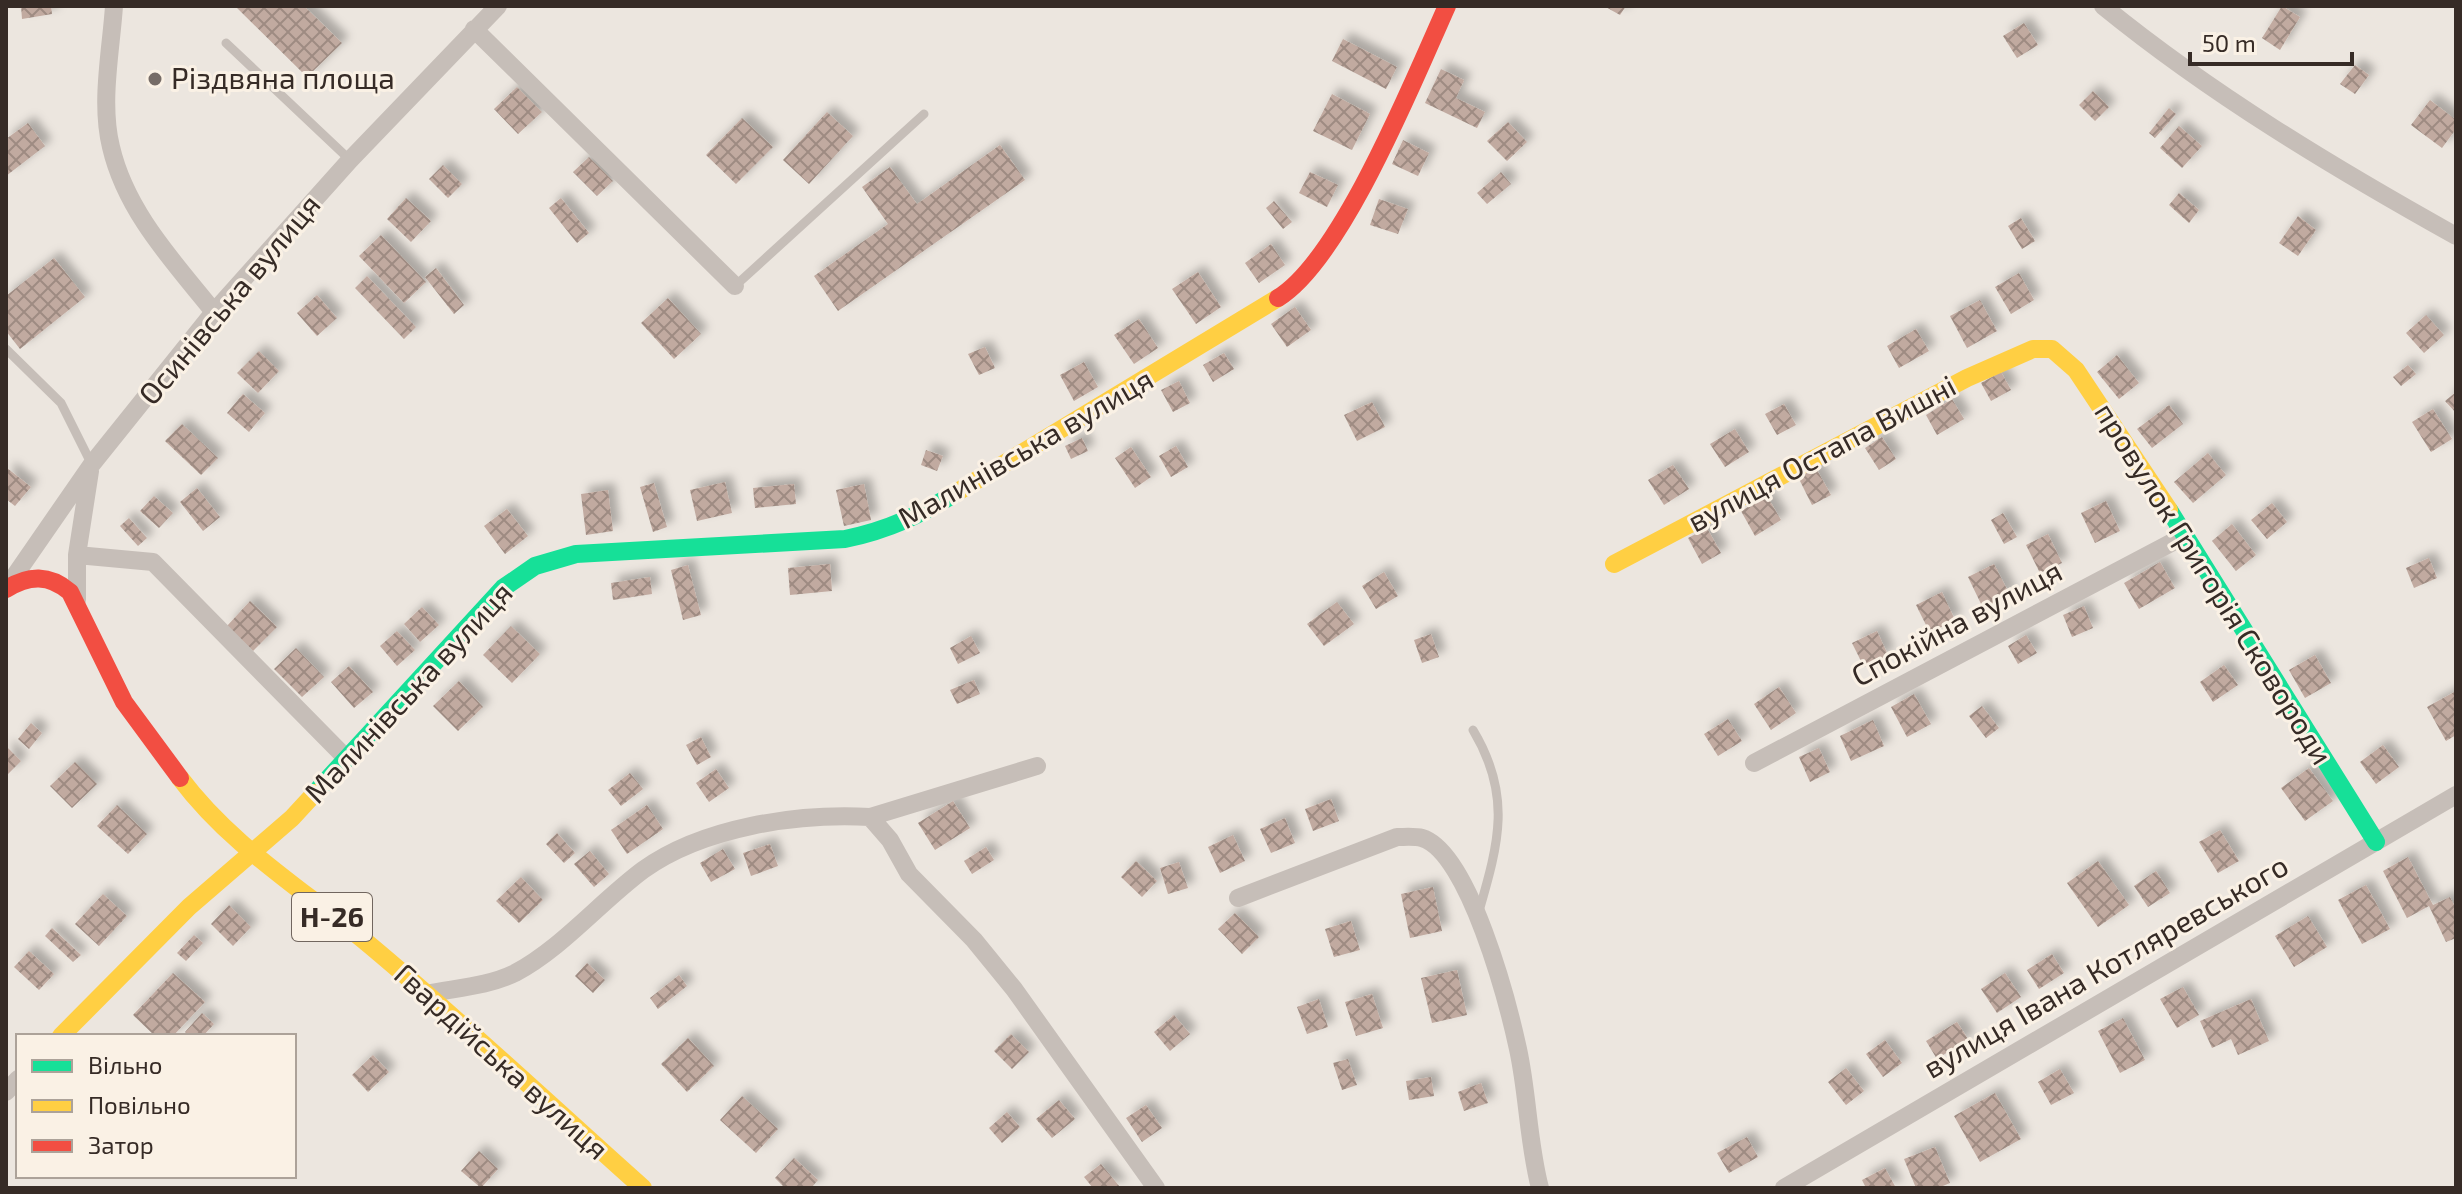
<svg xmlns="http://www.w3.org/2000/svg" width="2462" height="1194" font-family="'Exo 2',sans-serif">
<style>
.building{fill:url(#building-cross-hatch);filter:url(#shadow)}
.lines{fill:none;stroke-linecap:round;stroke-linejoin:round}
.lane{stroke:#c6beb8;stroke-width:9}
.street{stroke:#c6beb8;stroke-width:18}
.fast{stroke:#16e098;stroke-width:18}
.slow{stroke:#ffcf43;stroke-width:18}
.jam{stroke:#f24e42;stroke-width:18}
.poi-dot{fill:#766c67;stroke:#faf1e5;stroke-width:3}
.labels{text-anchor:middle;stroke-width:6;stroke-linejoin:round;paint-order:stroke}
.shield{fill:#faf1e5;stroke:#71665f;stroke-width:2}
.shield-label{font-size:28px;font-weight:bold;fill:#362b26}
.poi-label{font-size:30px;fill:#362b26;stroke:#faf1e5;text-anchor:start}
.street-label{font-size:30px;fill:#362b26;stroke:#faf1e5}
</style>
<defs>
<pattern id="building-cross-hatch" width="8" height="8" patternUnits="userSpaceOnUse" patternTransform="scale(2)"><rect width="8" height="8" fill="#c1aaa0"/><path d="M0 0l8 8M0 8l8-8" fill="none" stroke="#9e8b82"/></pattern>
<filter id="shadow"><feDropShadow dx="7" dy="-7" stdDeviation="4" flood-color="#0004"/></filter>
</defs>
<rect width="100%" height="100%" fill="#ece6df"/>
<path class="building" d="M21,6H51L52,14L22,19Z
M235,6H304L342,43L307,77Z
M1604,6H1626L1620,15Z
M2282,6L2300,17L2280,50L2262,38Z
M2024,23L2038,45L2017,58L2003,36Z
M1343,39L1397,67L1386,89L1332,61Z
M2355,65L2369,75L2355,94L2340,84Z
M1441,69L1464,80L1456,98L1485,112L1477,128L1425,103Z
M517,87L542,112L518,134L494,109Z
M2093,91L2109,107L2095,121L2079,105Z
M1332,94L1370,114L1352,150L1313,131Z
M2430,100L2456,120V129L2442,148L2411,125Z
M2169,108L2176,114L2155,138L2149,133Z
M827,112L853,136L809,184L783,160Z
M742,118L773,147L736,184L706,155Z
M1508,122L1527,142L1507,161L1487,141Z
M28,123L45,146L6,176V139Z
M2179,126L2202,146L2182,168L2160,148Z
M1403,140L1429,153L1418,176L1392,164Z
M1000,145L1025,180L838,311L814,276L888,224L862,187L890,167L917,204Z
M589,157L613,181L597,196L573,172Z
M443,165L462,184L448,198L429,179Z
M1310,172L1338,185L1327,207L1299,193Z
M1501,172L1511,184L1487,204L1477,193Z
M2179,193L2199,210L2189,223L2169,205Z
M406,198L431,221L411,242L387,219Z
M561,198L589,233L577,243L549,208Z
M1379,199L1408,209L1398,234L1370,225Z
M1274,201L1292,222L1283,229L1266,208Z
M2298,216L2316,230L2298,256L2279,243Z
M2021,218L2035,241L2022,249L2008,226Z
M381,235L426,282L404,303L359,256Z
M1271,244L1285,265L1259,283L1245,263Z
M54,258L85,297L20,349L6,331V296Z
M436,268L464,305L454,314L425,277Z
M1198,272L1221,307L1196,324L1172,289Z
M2019,273L2034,300L2011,314L1995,287Z
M367,276L416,327L404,339L355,288Z
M317,295L337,318L317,336L297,313Z
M668,298L701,334L674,359L641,323Z
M1980,300L1997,331L1967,348L1950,316Z
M1295,307L1311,330L1287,347L1271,324Z
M2426,315L2444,335L2424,353L2406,333Z
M1139,319L1158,348L1134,364L1114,335Z
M1916,329L1929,351L1899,368L1887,346Z
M985,347L995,368L979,375L968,354Z
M259,351L279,371L258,393L237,373Z
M1224,353L1234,369L1213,382L1203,365Z
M2117,355L2139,383L2119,399L2097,372Z
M1084,362L1098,387L1074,401L1060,375Z
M2408,365L2416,374L2401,386L2393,377Z
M2001,372L2011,390L1991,401L1981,383Z
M1179,381L1190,403L1173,412L1161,390Z
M2456,392V413L2445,401Z
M243,394L265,413L249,432L227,413Z
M1952,399L1964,419L1937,435L1926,415Z
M1372,402L1385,427L1357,441L1344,415Z
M1784,404L1796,425L1777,435L1765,414Z
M2169,405L2183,424L2152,448L2137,429Z
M2433,409L2452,439L2431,452L2412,422Z
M182,424L218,458L201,475L165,441Z
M1735,429L1749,452L1725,467L1710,444Z
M1882,437L1896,459L1879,470L1865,448Z
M1082,438L1088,451L1071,459L1065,446Z
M1176,446L1188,467L1171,477L1159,456Z
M1131,447L1151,477L1135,488L1115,458Z
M926,450L943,456L937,471L921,465Z
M2208,453L2226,475L2193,503L2174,482Z
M1673,465L1689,489L1664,505L1648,480Z
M7,468L31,487L15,506L6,499Z
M1816,468L1831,495L1812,505L1798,477Z
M725,482L732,513L697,521L690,490Z
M654,483L667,527L653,532L640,487Z
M794,484L796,504L755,508L753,488Z
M864,484L871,520L844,526L836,490Z
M197,488L220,517L203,531L180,502Z
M608,490L613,531L586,535L581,494Z
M154,496L173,513L159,528L140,511Z
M1767,496L1781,520L1755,536L1741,511Z
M2106,501L2120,531L2095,543L2081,513Z
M2272,503L2287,522L2267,539L2251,520Z
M507,509L528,536L505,554L484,526Z
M2003,513L2017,537L2004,544L1991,520Z
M129,518L147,538L138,546L120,526Z
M2232,524L2256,555L2236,571L2212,541Z
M1707,528L1721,553L1702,564L1688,538Z
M2048,534L2062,563L2040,573L2026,545Z
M2429,558L2437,578L2414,588L2406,568Z
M2160,562L2175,588L2139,609L2124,583Z
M830,564L832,591L790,595L788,568Z
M1994,564L2010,595L1983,608L1968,577Z
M688,565L701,615L683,620L671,570Z
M1384,572L1398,596L1376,609L1362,586Z
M650,577L652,594L613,600L611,583Z
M1942,592L1955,620L1930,633L1916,605Z
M250,601L277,627L253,651L227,626Z
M1337,602L1354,624L1324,646L1307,624Z
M2084,606L2093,628L2072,637L2063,615Z
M422,607L439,625L420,642L404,624Z
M511,626L540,654L512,683L483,655Z
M397,631L415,650L397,666L380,646Z
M1877,631L1888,655L1864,667L1852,643Z
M1431,634L1439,657L1422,663L1414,640Z
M2026,635L2037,653L2018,664L2008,646Z
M971,636L980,653L958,664L950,648Z
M296,648L324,677L302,697L274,669Z
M2315,655L2331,683L2305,698L2289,670Z
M2224,665L2238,685L2213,702L2200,682Z
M349,666L373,692L354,708L331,682Z
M974,680L980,694L957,704L950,690Z
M459,681L483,707L458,731L433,706Z
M1779,687L1796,713L1771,730L1754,704Z
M2456,691V735L2446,741L2427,707Z
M1914,694L1931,724L1907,737L1891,707Z
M1982,706L1999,728L1986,738L1969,716Z
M1728,719L1742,741L1718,756L1704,734Z
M1873,720L1884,746L1851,761L1840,736Z
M31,723L42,733L29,749L18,739Z
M701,737L711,757L697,765L686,745Z
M2383,745L2399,767L2376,784L2360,762Z
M6,746L21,761L6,776Z
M1819,748L1830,772L1810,782L1799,757Z
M75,762L97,784L72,808L50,786Z
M2309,768L2333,801L2305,821L2281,788Z
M716,769L729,788L709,802L696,783Z
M630,773L643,789L621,806L608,790Z
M1331,799L1339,821L1313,831L1305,809Z
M953,801L970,828L935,850L918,823Z
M117,805L147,834L128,854L97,826Z
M647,805L663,829L627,854L611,830Z
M1285,818L1295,843L1271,853L1260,829Z
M2220,830L2239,861L2218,873L2199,842Z
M557,833L575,853L564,863L546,844Z
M1233,835L1245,861L1220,873L1208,847Z
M770,844L778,866L751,876L743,853Z
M986,847L994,860L972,874L964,861Z
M723,849L735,869L711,882L700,863Z
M590,851L609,874L594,887L574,864Z
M2408,857L2433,905L2450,897L2456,909V938L2446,942L2429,906L2407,918L2383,871Z
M1136,861L1157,881L1142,897L1121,877Z
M2098,861L2129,905L2098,927L2067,883Z
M1179,862L1188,888L1168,894L1160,868Z
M2156,871L2170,893L2148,907L2134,886Z
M521,877L543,900L519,923L496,901Z
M2366,885L2390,929L2362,944L2338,900Z
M1433,887L1442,931L1410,938L1401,894Z
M103,894L127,916L99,946L75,924Z
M229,905L251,927L233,946L211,924Z
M1235,913L1259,937L1242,954L1218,929Z
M2308,916L2327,947L2294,967L2275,936Z
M1351,921L1360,950L1334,957L1325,929Z
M52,928L81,955L73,962L45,936Z
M194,935L203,943L186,961L177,953Z
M29,951L54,974L39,990L14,967Z
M2052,954L2064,973L2039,989L2027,970Z
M587,963L605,980L593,993L575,976Z
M1457,970L1467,1015L1432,1023L1421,978Z
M173,973L205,1002L173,1036H155L133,1015Z
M2005,973L2021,997L1997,1013L1981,989Z
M679,975L687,986L658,1009L650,998Z
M2183,987L2199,1015L2177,1028L2160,999Z
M1372,994L1383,1028L1356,1036L1345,1002Z
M1319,999L1328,1027L1307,1034L1297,1007Z
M2251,999L2269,1041L2238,1055L2231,1039L2212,1048L2200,1021Z
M202,1013L214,1024L203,1036H189L185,1032Z
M1174,1015L1190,1034L1170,1051L1154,1032Z
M2123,1018L2145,1060L2120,1073L2098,1031Z
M1957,1022L1968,1039L1937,1059L1926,1041Z
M1011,1034L1029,1052L1012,1069L994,1051Z
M688,1038L714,1066L687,1092L661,1064Z
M1885,1040L1902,1063L1883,1077L1866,1054Z
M373,1055L389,1072L368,1092L352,1075Z
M1348,1059L1357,1085L1342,1090L1333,1063Z
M1846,1068L1864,1091L1846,1105L1828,1082Z
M2060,1069L2074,1093L2051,1105L2038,1082Z
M1431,1077L1434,1096L1409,1100L1406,1081Z
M1481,1083L1488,1103L1464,1111L1458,1092Z
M1995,1093L2021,1139L1980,1162L1954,1116Z
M742,1096L778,1129L756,1153L720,1120Z
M1059,1100L1075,1119L1052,1138L1036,1119Z
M1146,1105L1162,1128L1142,1142L1126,1118Z
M1007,1112L1020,1127L1002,1143L989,1128Z
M1747,1137L1758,1157L1729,1173L1717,1153Z
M1935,1147L1950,1183L1938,1188H1916L1904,1159Z
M479,1151L498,1169L481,1188L461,1171Z
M794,1158L818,1180L811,1188H785L775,1178Z
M1101,1164L1120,1187L1118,1188H1093L1084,1177Z
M1885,1168L1896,1188H1866L1862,1180Z"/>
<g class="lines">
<path class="lane" d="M226,43L350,160
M735,286L924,114
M6,349L61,403L91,463
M1473,730C1512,795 1499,842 1479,911"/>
<path class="street" d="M114,6C111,51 100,103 111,147C126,212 174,262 214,312
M2103,6C2211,94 2334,168 2456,236
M474,29L735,286
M77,555L153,562L347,759
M9,584L92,464L214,312L350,160L498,6
M77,600V555L90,471
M1754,763L2186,535
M870,817L890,840L909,874L974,940L1014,989L1156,1188
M1238,898L1397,837C1405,837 1415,836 1422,838C1469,852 1508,1003 1518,1049C1528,1095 1528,1142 1540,1188
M426,994C455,988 489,986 515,973C562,948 600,902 643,870C703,827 797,813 870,817L1037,766
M6,1092L18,1079
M1784,1188L2456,795"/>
<path class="fast" d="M2169,510L2376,842
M315,793L503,588L535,566L576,554L845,539C889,530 922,514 959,491"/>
<path class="slow" d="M959,491L1278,298
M1614,564L1967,378L2033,349H2052L2076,370L2169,510
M180,778C231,846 301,888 366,942C461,1021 551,1106 643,1188
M61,1036L189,907L292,818L315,793"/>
<path class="jam" d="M1278,298C1342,259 1415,77 1447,6
M6,589C29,575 49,574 70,592L124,702L180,778"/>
</g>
<circle class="poi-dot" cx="155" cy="79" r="8"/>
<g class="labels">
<rect class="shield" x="292" y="893" width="80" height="48" rx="6"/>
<g class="shield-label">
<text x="332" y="927">Н-26</text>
</g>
<g class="poi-label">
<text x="171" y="89">Різдвяна площа</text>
</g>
<g class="street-label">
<text transform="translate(230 300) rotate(-50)" y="10">Осинівська вулиця</text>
<text transform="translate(1026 449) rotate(-30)" y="10">Малинівська вулиця</text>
<text transform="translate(1822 454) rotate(-28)" y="10">вулиця Остапа Вишні</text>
<text transform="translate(2213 584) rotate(58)" y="10">провулок Григорія Сковороди</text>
<text transform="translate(1957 624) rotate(-28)" y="10">Спокійна вулиця</text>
<text transform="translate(409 693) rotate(-47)" y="10">Малинівська вулиця</text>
<text transform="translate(2106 967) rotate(-30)" y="10">вулиця Івана Котляревського</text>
<text transform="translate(501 1062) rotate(42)" y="10">Гвардійська вулиця</text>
</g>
</g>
<rect width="2462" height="1194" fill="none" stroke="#362b26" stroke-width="16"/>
<rect x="16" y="1034" width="280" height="144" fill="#faf1e5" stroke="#aca299" stroke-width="2"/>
<rect x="32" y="1060" width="40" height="12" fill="#16e098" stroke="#aca299" stroke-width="2"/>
<text x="88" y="1074" font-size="24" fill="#362b26">Вільно</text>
<rect x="32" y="1100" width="40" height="12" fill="#ffcf43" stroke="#aca299" stroke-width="2"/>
<text x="88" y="1114" font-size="24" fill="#362b26">Повільно</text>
<rect x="32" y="1140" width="40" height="12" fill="#f24e42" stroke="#aca299" stroke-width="2"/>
<text x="88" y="1154" font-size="24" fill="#362b26">Затор</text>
<path d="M2190 52v12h162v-12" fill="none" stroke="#362b26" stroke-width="4"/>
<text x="2202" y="52" font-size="24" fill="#362b26" stroke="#faf1e5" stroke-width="6" paint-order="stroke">50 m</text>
</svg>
